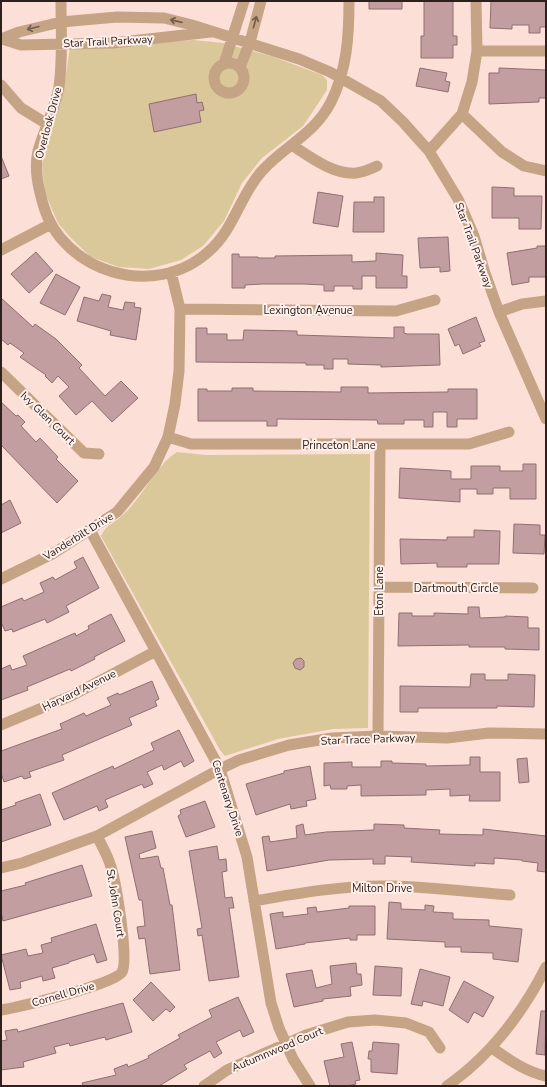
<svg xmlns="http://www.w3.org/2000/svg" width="547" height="1087" font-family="'Nunito Sans',sans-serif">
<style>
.green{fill:#dac79a}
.building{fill:#c29ea1;stroke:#906e71}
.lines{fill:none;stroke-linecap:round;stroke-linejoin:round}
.minor{stroke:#c5a385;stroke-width:11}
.oneway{stroke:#725c4c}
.labels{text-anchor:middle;stroke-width:4;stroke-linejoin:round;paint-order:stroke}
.street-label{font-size:11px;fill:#2e211d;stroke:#fff0eb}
</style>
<rect width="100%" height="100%" fill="#fcdfd6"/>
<path class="green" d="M193,40L223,43L271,56L322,75L327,80V90L303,126L262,158L242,183L224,221L203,246L181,260L149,269L119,267L91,257L71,238L58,223L45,193L42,164L64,87L70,48Z
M177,452L205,455L370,454L368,728L333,729L278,739L225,756L220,750L101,536C106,524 117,522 125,513C144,495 156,465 177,452Z"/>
<path class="building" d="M369,1H402V9H369Z
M424,1H453V36H457V45H453V58H421V36H424Z
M491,1H546V27H540V33H529V25H512V29L490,28Z
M420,68L447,73L445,81L450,82L448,92L416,86Z
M499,68L546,70V98H539V102L489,104V73H499Z
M196,94L197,103L202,102L204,110L199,111L201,122L154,132L149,104Z
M1,156L9,176L1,179Z
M492,187L514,188V196H542L541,229H519V218H492Z
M318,192L343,196L338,227L313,223Z
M374,197H384V232H353L354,202H374Z
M448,237L450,271L440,272V267L420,268L418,238Z
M537,246H546V277H529V282L512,285L507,253L537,248Z
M36,252L53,271L29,293L11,274Z
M376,253L403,255L402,276H407V288H376V276H362V289H353V286H334V291H324V285L304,284H262L245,285V288H232V254H239V257H258V258H275V256L352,255V262L376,261Z
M56,274L80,287L65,315L40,303Z
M102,294L111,296L108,307L123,310L125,302L135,303L134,307L141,308L136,340L110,335L111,331L77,321L84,297L99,301Z
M1,298L33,327L35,324L56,339L82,365L79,368L105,396L121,381L138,398L112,422L92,401L76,415L59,396L69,387L58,376L52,383L45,376L46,375L20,357L24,353L10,343L8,345L1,339Z
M476,317L485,341L479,343L481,346L463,354L459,344L455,346L448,329Z
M394,327H404V333L407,334H439L440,365L381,367V365L348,364V359H333V369H324V365H306V363L196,362V328H207V334H227V340H243L244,330L297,331V335L394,338Z
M341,387H368V393L448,392V389H477V419H457V427H447V412H433V427H424V420H404V424H378L377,420L277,419V426H267V421H198V389H207V391H232V388H253V391L341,392Z
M1,402L16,416L18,415L25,422L21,426L36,442L40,438L58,457L56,459L78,481L57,503L1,445Z
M523,464H536V499H510V488H493V494H477V489H460V502L399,498L400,468L451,471V479H471V466H500V471H523Z
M10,500L21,523L1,533V505Z
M514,524L540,525V535H545L544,554L513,553Z
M474,530L500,531L499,564H467V567H437V563L401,564L400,539L447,540V537H474Z
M83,557L99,588L66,606L69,612L47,623L45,619L13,632L12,629L5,631L1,622V607L22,598L24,601L44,592L40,583L53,577L55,580L77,568L74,562Z
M468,607H479L480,618L505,617V616L528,617V628H539V650L505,649V647H469V645L398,646L399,613H412V616H434V613L468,614Z
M111,614L125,641L94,657L95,659L71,671L70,669L27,687L28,690L1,700V669L10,665L12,670L27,665L23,656L75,633L76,636L89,629L88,626Z
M301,658L304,661V667L300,670L295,668L293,663L296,659Z
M471,674H485V680H508V674L535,675L534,707L497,706V708H418V712H400V686L470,687Z
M152,681L159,699L155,701L157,706L129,718L132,725L62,755L64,760L29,772L31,777L24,779L22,776L4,782L1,773V751L62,729L60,724L84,713L86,716L111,705L107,698L118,693L119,695Z
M179,730L194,761L184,767L181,761L164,770L162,765L147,772L153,784L144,788L142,784L105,800L108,807L99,811L97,806L64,820L52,793L113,766L114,769L154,750L151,743Z
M470,757H480V772H500V801H469L470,795L450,796V789L426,790V795L361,796V785L347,786V789H331L330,785L324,786V763L352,762V767H381V761H392V763L426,764V766L470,765Z
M527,758L529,782L519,783L517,759Z
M310,766L316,799L306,801L307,806L291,809L290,804L256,815L246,784L284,773V771Z
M40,794L51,825L1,842V810L16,805L15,803Z
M205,801L215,827L186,837L178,816L181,814L180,810Z
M303,824L305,835L326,832L374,830V824L404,825V828L440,830L439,834L483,835V829L546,836V872L537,871L538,863L522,861V860L494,858V864L475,863V866L411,862L412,857L385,856V864H373V859L329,860L267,871L262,837L269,836L270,842L297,838L296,826Z
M152,831L156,848L139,854L140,859L158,856L161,868H163L170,905H172L180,970L150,974L145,938L139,939L137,927L145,926L142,900H139L125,837Z
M217,846L219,860L226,859L227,871L222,872L225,898L232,897L234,908H229L239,977L209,981L202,935L198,936L197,929L202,928L189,851Z
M82,865L92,896L3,921L1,912V891L26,885L25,883Z
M389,902L401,903V909L425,910V905L434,906L433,912L453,913V919L489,920V926L522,929L518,962L493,959V953L461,952V947H445V942L387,939Z
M349,906H375V935H357V940H350V938L305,943V944L276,949L270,914L283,912V917L308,914L307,908L316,907L317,912L349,908Z
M96,924L107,960L97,963L94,954L69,962V963L52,968L55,978L43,981L42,976L20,982L21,988L10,990L1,955L26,949L28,956L43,953L41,945L52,942L51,938Z
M356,963L357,974H361L362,985L350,987L351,996L323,999V1001L294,1007L286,974L312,970L316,988L332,984L330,966Z
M375,966L402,968L401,996L373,995Z
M420,969L450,977L443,1006L423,1001L422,1006L411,1004Z
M464,981L494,997L483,1017L474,1012L468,1023L449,1010Z
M151,982L175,1007L170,1012L166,1009L153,1021L133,1000Z
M238,997L254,1032L243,1037L240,1030L216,1042L222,1053L214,1058L210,1051L184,1065L187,1069L159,1086H83L82,1083L116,1075L114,1069L127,1064L128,1067L149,1058L148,1056L180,1038L178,1035L212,1017L209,1010Z
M123,1003L132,1032L106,1040L105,1037L70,1046L69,1043L54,1047L56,1053L23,1062L24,1067L1,1070V1041L7,1040L5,1031L17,1029L18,1032Z
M541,1011H546L545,1055L536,1054Z
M352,1042L360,1080L355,1081L356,1084L346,1086H330L324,1061L344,1057L341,1044Z
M373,1042L399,1044L397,1074L371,1072V1059H368L369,1051H372Z"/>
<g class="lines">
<path class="minor" d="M61,1C61,29 63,59 59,87C55,109 44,129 38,151C34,169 38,187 43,204C62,273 155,300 208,252C234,230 239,197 261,172C284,146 314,135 331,102C347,70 349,36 349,1
M1,39L19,32L61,22L117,17L164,18L192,25L299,59L330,72L381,101L403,122L429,151L458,199L474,236L485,273L499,312L546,419
M2,39L21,45L113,43L211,32
M477,51H546
M214 78a15 15 0 1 1 30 0a15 15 0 1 1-30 0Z
M224,64L244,1
M240,67L250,42L261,1
M1,85L21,108L47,124
M462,114L502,152L524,166L546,171
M293,146C310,157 334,175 356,173C364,172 370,169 377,166
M429,151L462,114L472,82L477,51L476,1
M1,250L51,224
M180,309L396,311L435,300
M499,312L522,304L546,301
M1,372L84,453L99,454
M168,437L191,444H469L509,432
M90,530L220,769L247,857L271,1003L279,1028L293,1059L310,1086
M1,579L54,553L117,512L154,467L168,437L175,404L179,371L180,309L171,272
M379,587L533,588
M1,725L73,695L156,651
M378,736L380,445
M1,868L22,863L97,836L220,769L239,760L289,745L332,738L378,736L447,738L489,733L546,734
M254,901C299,893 345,885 391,886C430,887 471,892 510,895
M1,1010C19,1007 116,984 122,972C129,959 116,883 111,867C108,856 102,846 97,836
M492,1048C508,1059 526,1072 546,1076
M204,1086L227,1070L306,1035L348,1022L375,1020L406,1023L429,1032L440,1048
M447,1086C490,1056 522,1014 546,967"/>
</g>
<defs><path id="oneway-shaft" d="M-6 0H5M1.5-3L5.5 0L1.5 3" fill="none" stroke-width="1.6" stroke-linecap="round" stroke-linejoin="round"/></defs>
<g class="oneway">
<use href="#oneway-shaft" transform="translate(176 21) rotate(-167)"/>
<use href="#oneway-shaft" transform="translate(255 22) rotate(-75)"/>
<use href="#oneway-shaft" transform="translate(33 28) rotate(166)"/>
</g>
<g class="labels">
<g class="street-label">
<text transform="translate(108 41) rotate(-3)" y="4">Star Trail Parkway</text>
<text transform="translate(48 123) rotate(-75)" y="4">Overlook Drive</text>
<text transform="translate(474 245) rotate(70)" y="4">Star Trail Parkway</text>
<text x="308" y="314">Lexington Avenue</text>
<text transform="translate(48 418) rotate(44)" y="4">Ivy Glen Court</text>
<text x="339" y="449">Princeton Lane</text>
<text transform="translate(78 536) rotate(-32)" y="4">Vanderbilt Drive</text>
<text x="456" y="592">Dartmouth Circle</text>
<text transform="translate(379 591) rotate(-90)" y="4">Eton Lane</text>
<text transform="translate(79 690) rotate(-26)" y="4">Harvard Avenue</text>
<text transform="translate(368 739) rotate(-2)" y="4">Star Trace Parkway</text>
<text transform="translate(228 798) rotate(72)" y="4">Centenary Drive</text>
<text x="382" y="892">Milton Drive</text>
<text transform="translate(116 903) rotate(81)" y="4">St. John Court</text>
<text transform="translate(63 994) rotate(-16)" y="4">Cornell Drive</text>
<text transform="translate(277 1049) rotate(-23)" y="4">Autumnwood Court</text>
</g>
</g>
<rect width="547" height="1087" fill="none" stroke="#2e211d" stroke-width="4"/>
</svg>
